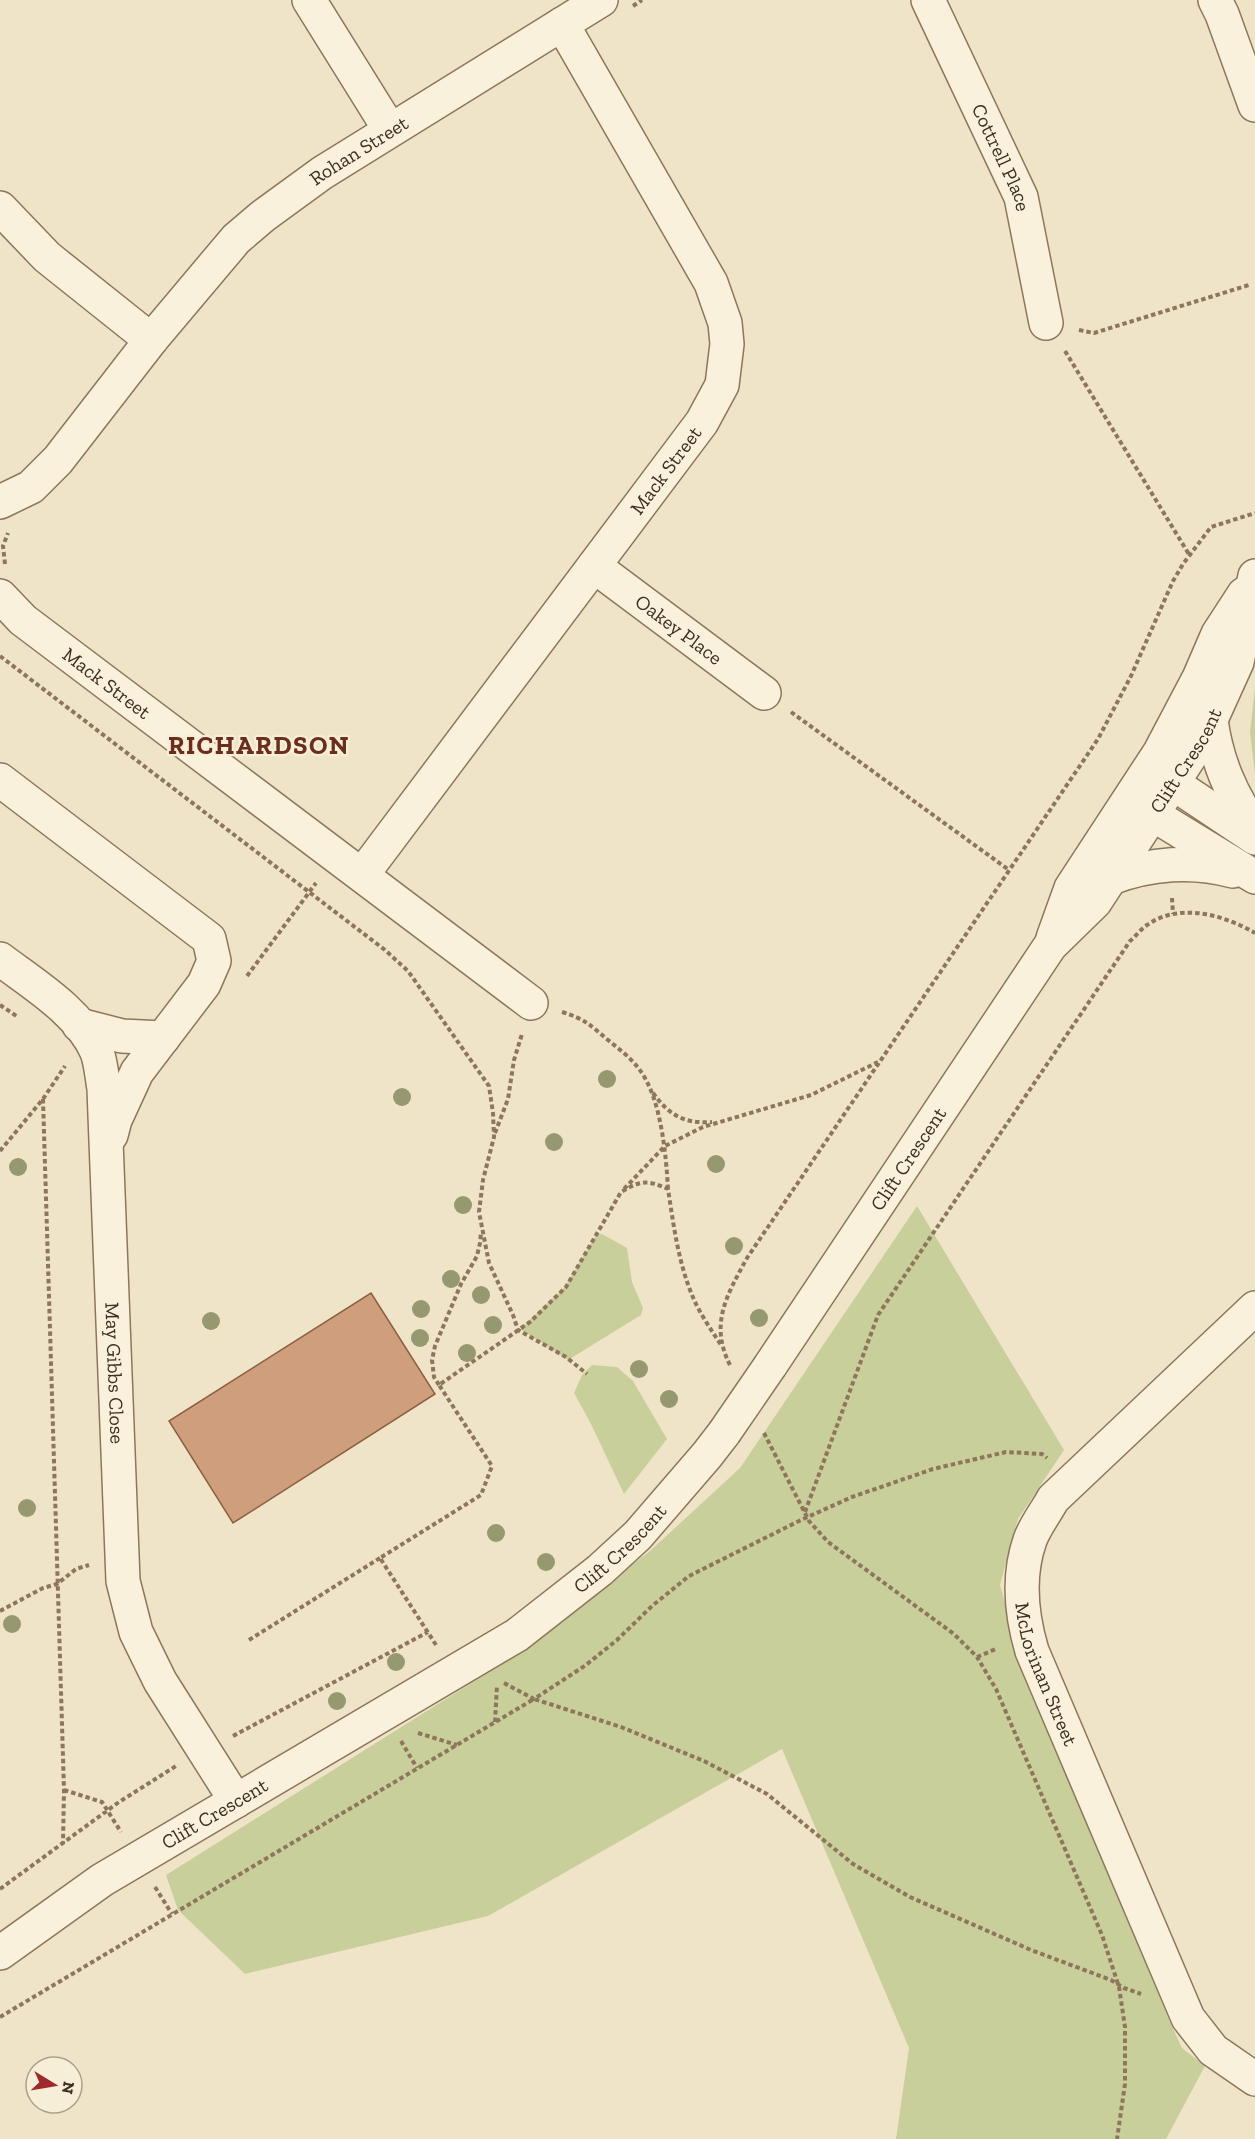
<svg xmlns="http://www.w3.org/2000/svg" width="1255" height="2139" font-family="'Zilla Slab',serif">
<style>
.green{fill:#c9cf9b}
.building{fill:#cf9f7d;stroke:#8d5f41;stroke-width:1.5}
.lines{fill:none;stroke-linecap:round;stroke-linejoin:round}
.minor-casing{stroke:#8d765c;stroke-width:36}
.path{stroke:#8d765c;stroke-width:4;stroke-dasharray:4.5 3;stroke-linecap:butt}
.minor{stroke:#faf1dc;stroke-width:33}
.minor-bridge-casing{stroke:#8d765c;stroke-width:36;stroke-linecap:butt}
.minor-bridge{stroke:#faf1dc;stroke-width:33}
.tree{fill:#96986f}
.labels{text-anchor:middle;stroke-width:4.5;stroke-linejoin:round;paint-order:stroke}
.street-label{font-size:20px;fill:#3d2e20;stroke:#f7eed8}
.district-label{font-size:26px;font-weight:bold;letter-spacing:1.5px;fill:#6b2e1e;stroke:#f7eed8}
</style>
<rect width="100%" height="100%" fill="#f0e4c8"/>
<path class="green" d="M1255,688V775L1250,732Z
M917,1206L1064,1450L1018,1519L1000,1585L1024,1670L1169,2020L1182,2048L1205,2066L1166,2139H896L909,2048L782,1749L488,1916L245,1974L178,1910L166,1875L492,1670L650,1551L740,1468Z
M602,1234L627,1248L632,1282L643,1308L641,1315L568,1360L522,1330L523,1326L564,1288L596,1235Z
M592,1365L617,1367L633,1381L667,1439L624,1494L591,1424L574,1393L582,1375Z"/>
<path class="building" d="M371,1293L435,1394L233,1523L169,1421Z"/>
<g class="lines">
<defs>
<g id="minor">
<path d="M309,0L390,130"/>
<path id="s1" d="M928,0L1021,197L1046,323"/>
<path d="M1215,0L1222,14L1255,105"/>
<path d="M0,208L47,257L151,340"/>
<path id="s2" d="M0,502L31,487L58,460L151,340L236,239L263,216L322,173L601,0"/>
<path id="s3" d="M594,566L764,693"/>
<path id="s4" d="M0,596L23,620L531,1003"/>
<path d="M1211,720C1216,758 1231,797 1255,827"/>
<path d="M1156,772L1255,838"/>
<path d="M0,780L209,939L214,961L204,984L137,1072L115,1120L111,1135"/>
<path d="M1134,803L1255,877"/>
<path id="s5" d="M362,875L702,422L722,385L727,344L725,323L711,283L562,24"/>
<path d="M1111,878C1150,863 1193,860 1233,871"/>
<path d="M1053,938L1071,888L1160,752L1199,678L1218,634L1244,594"/>
<path id="s6" d="M0,959C33,984 80,1012 97,1052C101,1063 102,1077 104,1089L123,1581L136,1632L160,1681L236,1801"/>
<path d="M79,1025L122,1036L163,1038"/>
<path id="s7" d="M1255,1308L1053,1499C1046,1512 1035,1526 1030,1540C1017,1577 1021,1614 1032,1651L1188,2018L1213,2050L1255,2079"/>
<path id="s8" d="M770,1366L1050,946L1095,902L1204,735L1237,662L1255,576"/>
<path id="s9" d="M0,1953L102,1880L517,1635L600,1570L638,1535L707,1455L724,1433"/>
</g>
</defs>
<use href="#minor" class="minor-casing"/>
<path class="path" d="M633,6L642,0
M1079,330L1094,333L1249,285
M1065,351L1190,556
M5,564L3,546L8,533
M0,656L385,950L408,971L489,1086L493,1113L494,1137L483,1180L479,1212L489,1263L513,1315L518,1330L566,1357L587,1374
M791,712L1009,870
M1172,898L1173,914
M247,976L316,883
M0,1005L18,1017
M562,1012C585,1019 590,1025 608,1040C619,1049 631,1058 639,1069C661,1097 666,1154 668,1189
M653,1093C669,1115 684,1124 712,1122
M43,1099L64,1790L63,1843
M495,1133L508,1099L514,1060L522,1034
M0,1151L43,1099L65,1066
M624,1189L665,1146L703,1127L811,1095L878,1062
M730,1365C709,1324 727,1295 747,1258L1098,739L1131,676L1173,581L1183,564L1211,527L1255,513
M439,1385L434,1377L432,1360L435,1346L461,1284L477,1256L480,1243L481,1232
M764,1433L809,1521L828,1542L954,1634L977,1657L996,1689L1102,1935L1119,1987L1125,2027V2084L1117,2139
M805,1512L878,1315L1130,941C1136,936 1141,929 1147,925C1180,902 1224,915 1255,933
M0,1611L43,1588L57,1584L76,1569L89,1565
M249,1640L380,1558
M436,1645L380,1558L481,1495L492,1466L439,1385L530,1322L566,1287L621,1192C641,1180 648,1180 668,1189C674,1228 679,1268 696,1304C703,1318 712,1331 721,1345
M977,1657L996,1649
M504,1683L534,1699L586,1665L617,1640L652,1606L689,1576L801,1520L852,1497L933,1469L1006,1452L1042,1454L1047,1458
M495,1722L497,1685
M418,1733L457,1745
M233,1736L428,1632
M401,1741L417,1768
M64,1790L102,1802L121,1832
M155,1887L172,1914
M0,1889L119,1802L176,1766
M0,2017L534,1699L621,1727L704,1761L767,1794L853,1864L910,1897L1031,1950L1111,1980L1124,1988L1141,1994"/>
<use href="#minor" class="minor"/>
<defs>
<path id="minor-bridge" d="M724,1433L770,1366"/>
</defs>
<use href="#minor-bridge" class="minor-bridge-casing"/>
<use href="#minor-bridge" class="minor-bridge"/>
</g>
<g class="tree">
<circle cx="607" cy="1079" r="9"/>
<circle cx="402" cy="1097" r="9"/>
<circle cx="554" cy="1142" r="9"/>
<circle cx="716" cy="1164" r="9"/>
<circle cx="18" cy="1167" r="9"/>
<circle cx="463" cy="1205" r="9"/>
<circle cx="734" cy="1246" r="9"/>
<circle cx="451" cy="1279" r="9"/>
<circle cx="481" cy="1295" r="9"/>
<circle cx="421" cy="1309" r="9"/>
<circle cx="759" cy="1318" r="9"/>
<circle cx="211" cy="1321" r="9"/>
<circle cx="493" cy="1325" r="9"/>
<circle cx="420" cy="1338" r="9"/>
<circle cx="467" cy="1353" r="9"/>
<circle cx="639" cy="1369" r="9"/>
<circle cx="669" cy="1399" r="9"/>
<circle cx="27" cy="1508" r="9"/>
<circle cx="496" cy="1533" r="9"/>
<circle cx="546" cy="1562" r="9"/>
<circle cx="12" cy="1624" r="9"/>
<circle cx="396" cy="1662" r="9"/>
<circle cx="337" cy="1701" r="9"/>
</g>
<g class="labels">
<g class="street-label">
<text dy="7" stroke="none"><textPath href="#s2" startOffset="508">Rohan Street</textPath></text>
<text dy="7" stroke="none"><textPath href="#s1" startOffset="174">Cottrell Place</textPath></text>
<text dy="7" stroke="none"><textPath href="#s5" startOffset="506">Mack Street</textPath></text>
<text dy="7" stroke="none"><textPath href="#s3" startOffset="106">Oakey Place</textPath></text>
<text dy="7" stroke="none"><textPath href="#s4" startOffset="138">Mack Street</textPath></text>
<text dy="7" stroke="none"><textPath href="#s8" startOffset="736">Clift Crescent</textPath></text>
<text dy="7" stroke="none"><textPath href="#s8" startOffset="249">Clift Crescent</textPath></text>
<text dy="7" stroke="none"><textPath href="#s6" startOffset="458">May Gibbs Close</textPath></text>
<text dy="7" stroke="none"><textPath href="#s9" startOffset="742">Clift Crescent</textPath></text>
<text dy="7" stroke="none"><textPath href="#s7" startOffset="464">McLorinan Street</textPath></text>
<text dy="7" stroke="none"><textPath href="#s9" startOffset="256">Clift Crescent</textPath></text>
</g>
<g class="district-label">
<text x="259" y="754">RICHARDSON</text>
</g>
</g>
<g transform="translate(54 2085) rotate(101)"><circle r="28" fill="#f7eed8" stroke="#ada18e" stroke-width="1.5"/>
<path d="M0-4.5L10 22L0 15L-10 22Z" fill="#9e2a2b"/>
<text y="-9" font-size="16" font-weight="bold" text-anchor="middle" fill="#3d2e20">N</text>
</g>
</svg>
